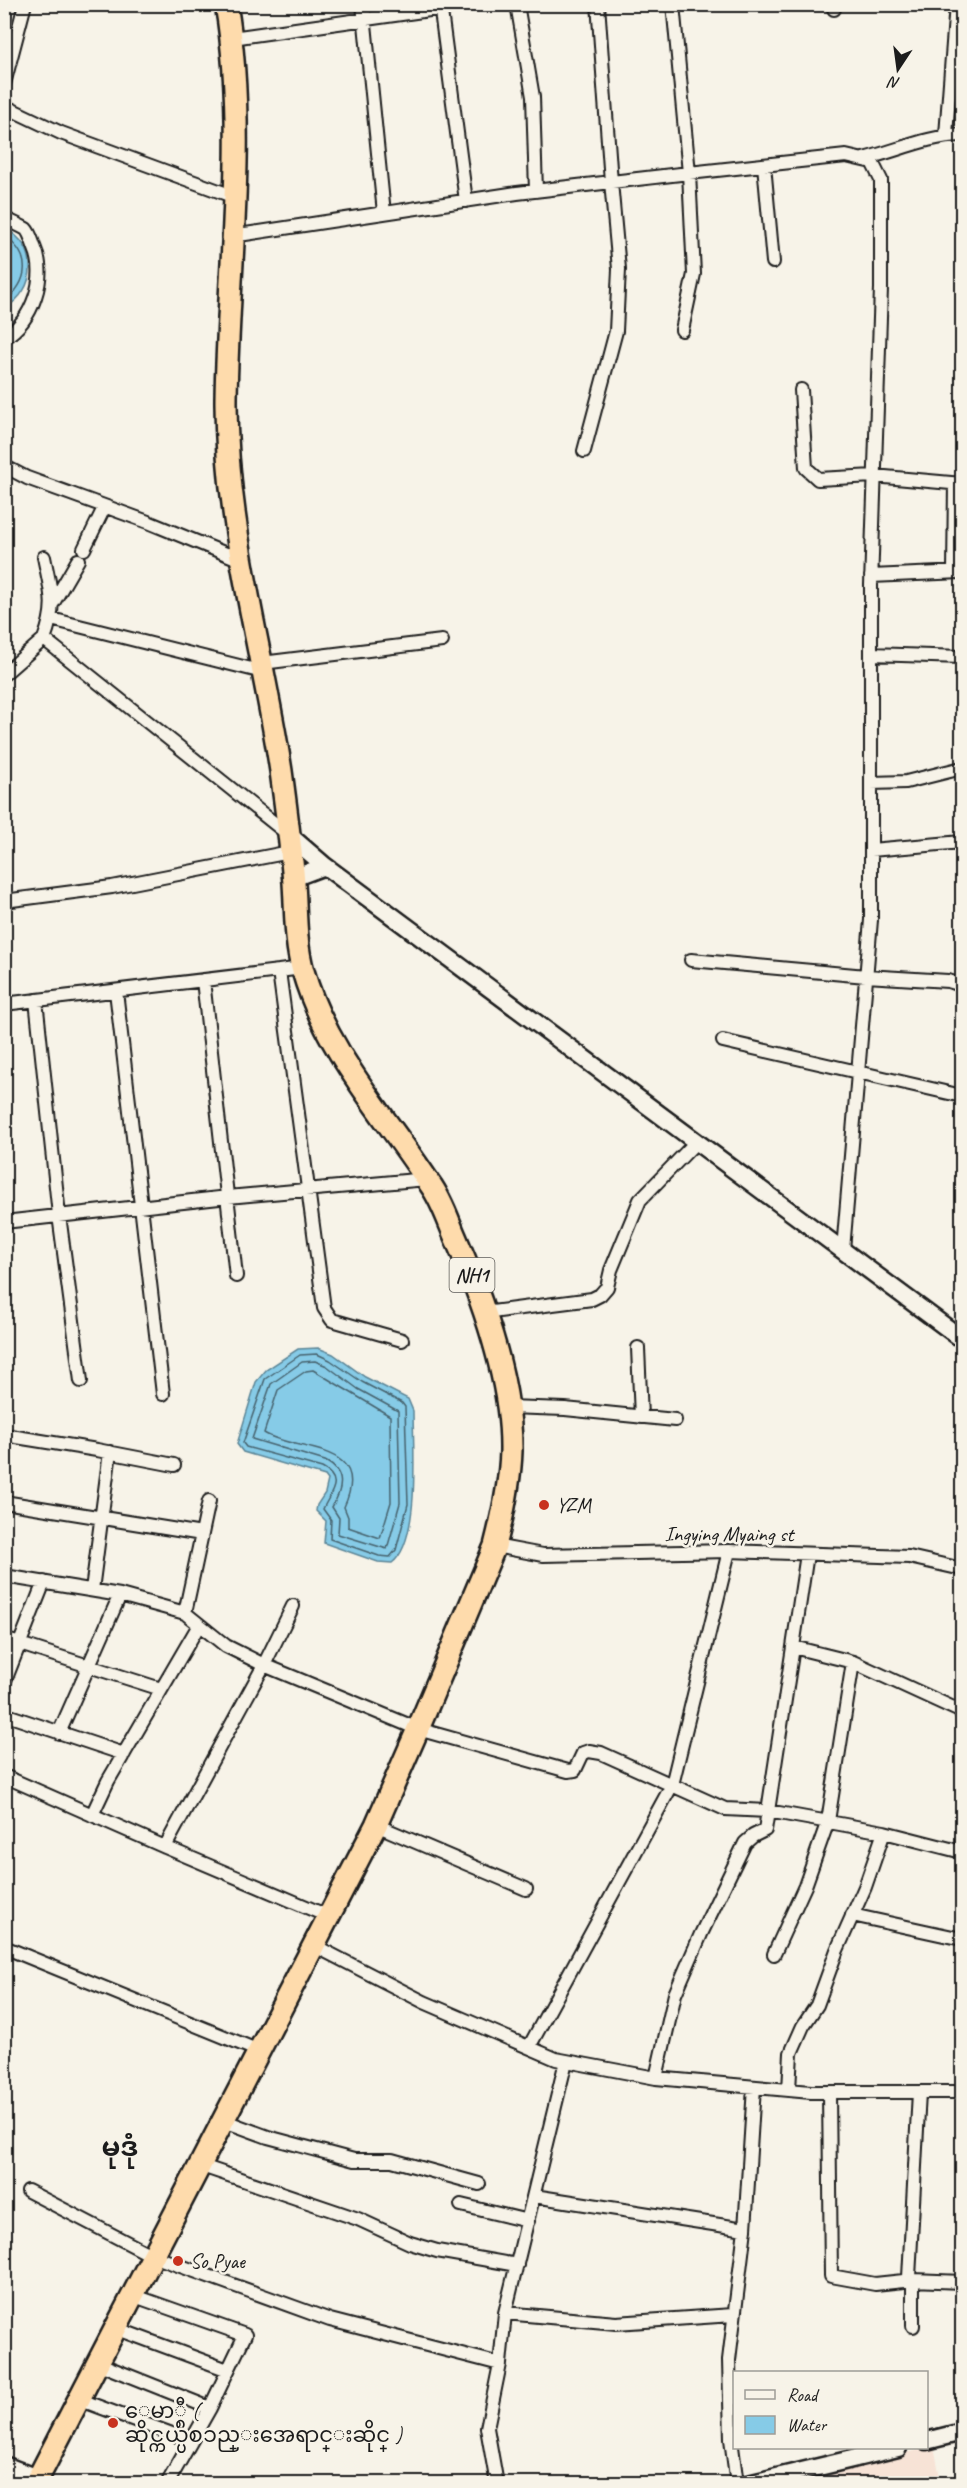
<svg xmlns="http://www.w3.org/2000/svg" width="967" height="2488" font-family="Caveat,'Noto Sans Myanmar',sans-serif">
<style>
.built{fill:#f7e3d6}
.water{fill:#86cbe7;stroke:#5c8596;stroke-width:1.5}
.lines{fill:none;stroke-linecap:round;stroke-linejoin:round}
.shore{stroke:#46626d;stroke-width:1.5}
.street-casing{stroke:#1c1c1c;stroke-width:16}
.secondary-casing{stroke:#1c1c1c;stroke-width:21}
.highway-casing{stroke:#1c1c1c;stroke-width:26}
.street{stroke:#f7f3e8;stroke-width:12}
.secondary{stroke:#f7f3e8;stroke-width:16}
.highway{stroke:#fedbac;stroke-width:21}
.poi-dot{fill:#c8321e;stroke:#f7f3e8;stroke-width:2}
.labels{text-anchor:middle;stroke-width:5;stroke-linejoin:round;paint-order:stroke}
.shield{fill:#f7f3e8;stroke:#5e5c59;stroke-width:1.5}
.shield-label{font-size:20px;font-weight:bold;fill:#1c1c1c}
.poi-label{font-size:21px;fill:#1c1c1c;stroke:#f7f3e8;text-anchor:start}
.street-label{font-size:21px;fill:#1c1c1c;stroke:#f7f3e8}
.district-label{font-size:27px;font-weight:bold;fill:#1c1c1c;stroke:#f7f3e8}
</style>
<rect width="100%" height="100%" fill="#f7f3e8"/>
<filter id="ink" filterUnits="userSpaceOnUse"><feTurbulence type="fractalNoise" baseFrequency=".0167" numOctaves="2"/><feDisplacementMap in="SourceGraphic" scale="12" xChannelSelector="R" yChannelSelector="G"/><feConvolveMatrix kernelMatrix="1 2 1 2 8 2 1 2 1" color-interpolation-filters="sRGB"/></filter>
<g filter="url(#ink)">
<path class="built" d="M934,2446L941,2483L780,2484Z"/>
<path class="water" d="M5,229C40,245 37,291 5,308Z
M318,1348L333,1354L365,1377L408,1399L413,1411C413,1445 421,1541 392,1563L378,1562L324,1543L326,1521L316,1511L317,1505L325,1493L328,1480L325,1476L243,1452L237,1444L256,1382L266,1370L298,1349Z"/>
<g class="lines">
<path class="shore" d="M4,236C32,255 30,281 4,302
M317,1354L330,1360L362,1382L402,1403L405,1407L408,1504L396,1550L390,1557L379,1556L330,1539L331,1520L323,1509C330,1493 345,1480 322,1468L246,1447L243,1443L265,1379L300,1355Z
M315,1361L327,1366L358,1389L398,1411L400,1503L387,1549L338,1534L339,1518L332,1507C343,1489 346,1472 325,1461L252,1439L271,1384L302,1362Z
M313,1370L390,1416L391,1502L380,1538L348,1527V1517L344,1507C374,1442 297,1453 264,1433L278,1390L306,1371Z"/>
<defs>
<path id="street" d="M363,4L384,213
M440,4L466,201
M517,4L533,97L536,191
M673,4L689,173L694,274L682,330
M834,9V4
M232,38L472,4
M4,84L25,4
M4,106L61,133L235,197
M946,135L956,4
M863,159C897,151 927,136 962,135
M764,165L773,262
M4,218C11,222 20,225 26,229C30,233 32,241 34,246C48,277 33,320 4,338
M232,236L517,193L689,173L846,156L872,162L881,180V288L871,585V920L843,1250
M801,390L806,468L818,479L874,476L962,484
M584,451L616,331L619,269L611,182L598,4
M4,466L27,478L148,522L241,560
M84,549L104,508
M44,557C51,592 57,605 44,639L289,835
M954,572L955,483
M871,576L962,572
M53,603L78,560
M51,619L263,672
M871,654L962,657
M262,663L442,641
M4,674L44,639
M871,783L906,782L962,768
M871,850L962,842
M4,901L112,887L290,852
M691,960L866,976L948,981L962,985
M302,968L279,971L324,1308L332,1320L402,1340
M203,980L236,1276
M116,991L163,1394
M36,1000L59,1215L81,1381
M4,1004L279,971
M723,1041L962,1096
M4,1222L228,1197L427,1179
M484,1313L592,1299L600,1295L607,1287L611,1270L640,1200L697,1141
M638,1348L641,1417
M508,1407L565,1409L675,1420
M4,1435L97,1450L174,1465
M4,1502L202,1534
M495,1546L543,1555L729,1551L909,1557L962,1569
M4,1576L120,1595L185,1613L226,1646L264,1665L418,1729L568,1771L575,1770L583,1753L589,1751L601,1753L725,1809L768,1811L765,1830L753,1836L745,1843L701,1934L675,1994L656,2078
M92,1590L110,1452
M293,1606L264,1665L165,1847L330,1917
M185,1613L209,1501
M4,1639L161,1689
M793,1647L807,1554
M4,1683L44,1582
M962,1712L853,1662L793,1647L768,1811L884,1832L962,1852
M4,1714L124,1754
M59,1733L120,1595
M4,1776L165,1847
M92,1815L108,1781L199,1625
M376,1825L526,1889
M852,1915L962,1939
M315,1946L424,2002L556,2059L656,2078L811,2092H962
M4,1947L259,2051
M774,1954L805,1886L828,1821L853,1662
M529,2047L672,1785L729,1551
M789,2090L791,2053L803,2026L817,2005L837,1950L865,1887L884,1832
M829,2092L831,2276L875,2284L913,2280L962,2282
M222,2120L268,2137L354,2160H392L479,2184
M199,2165L358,2219L410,2243L437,2251L517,2265
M28,2191L153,2256L330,2320L500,2364
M534,2196L745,2229
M461,2205L528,2221
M132,2295L245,2335L210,2408L167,2484
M505,2313L616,2323L733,2315
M913,2326V2280L909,2277L919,2092
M115,2328L228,2370
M97,2363L210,2408
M78,2399L191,2441
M497,2484L487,2428L500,2364L505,2313L566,2061
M737,2484L731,2439L729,2360L745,2229L754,2087"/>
<path id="secondary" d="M289,835L325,866L962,1339
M293,878L325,866
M926,2441L962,2432
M4,2465L38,2478
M748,2484L898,2448"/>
<path id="highway" d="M35,2484L376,1825L418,1729L495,1546C503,1515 510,1482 511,1451C512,1381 482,1298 454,1234C447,1217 441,1199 430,1184C385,1115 326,1052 303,971C295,943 296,912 294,883C291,846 286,808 281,771C262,646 225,525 226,398C228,269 248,132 226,4"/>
</defs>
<use href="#street" class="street-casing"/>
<use href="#secondary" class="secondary-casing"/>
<use href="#highway" class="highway-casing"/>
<use href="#street" class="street"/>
<use href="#secondary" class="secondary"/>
<use href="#highway" class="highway"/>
</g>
</g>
<g class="poi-dot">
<circle cx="544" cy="1505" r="6"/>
<circle cx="178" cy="2261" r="6"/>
<circle cx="113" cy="2423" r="6"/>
</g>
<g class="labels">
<rect class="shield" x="449.5" y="1258" width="45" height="34" rx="4.5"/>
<g class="shield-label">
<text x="472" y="1282">NH1</text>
</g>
<g class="poi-label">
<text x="556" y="1512">YZM</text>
<text x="190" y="2268">So Pyae</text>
<text x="125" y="2418">ေမာ္စီ (<tspan x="125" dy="24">ဆိုင္ကယ္ပစၥည္းအေရာင္းဆိုင္ )</tspan></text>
</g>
<g class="street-label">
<text x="729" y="1541">Ingying Myaing st</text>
</g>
<g class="district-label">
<text x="120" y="2156">မုဒုံ</text>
</g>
</g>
<rect width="967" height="2488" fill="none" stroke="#f7f3e8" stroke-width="24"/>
<rect x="12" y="12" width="943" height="2464" fill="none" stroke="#1c1c1c" stroke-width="2" filter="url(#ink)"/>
<rect x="733" y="2371" width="195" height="78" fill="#f7f3e8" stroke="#9f9d96" stroke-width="1.5"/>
<rect x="745" y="2390" width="30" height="9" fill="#f7f3e8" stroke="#9f9d96" stroke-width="1.5"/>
<text x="787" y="2401" font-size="18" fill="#1c1c1c">Road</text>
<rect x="745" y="2416" width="30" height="18" fill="#86cbe7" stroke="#9f9d96" stroke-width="1.5"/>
<text x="787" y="2431" font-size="18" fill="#1c1c1c">Water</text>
<g transform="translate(898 69) rotate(193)" stroke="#f7f3e8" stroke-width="4.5" paint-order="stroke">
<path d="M0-4.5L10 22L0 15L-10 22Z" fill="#1c1c1c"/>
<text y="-9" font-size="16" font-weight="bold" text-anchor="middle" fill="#1c1c1c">N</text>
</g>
</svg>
